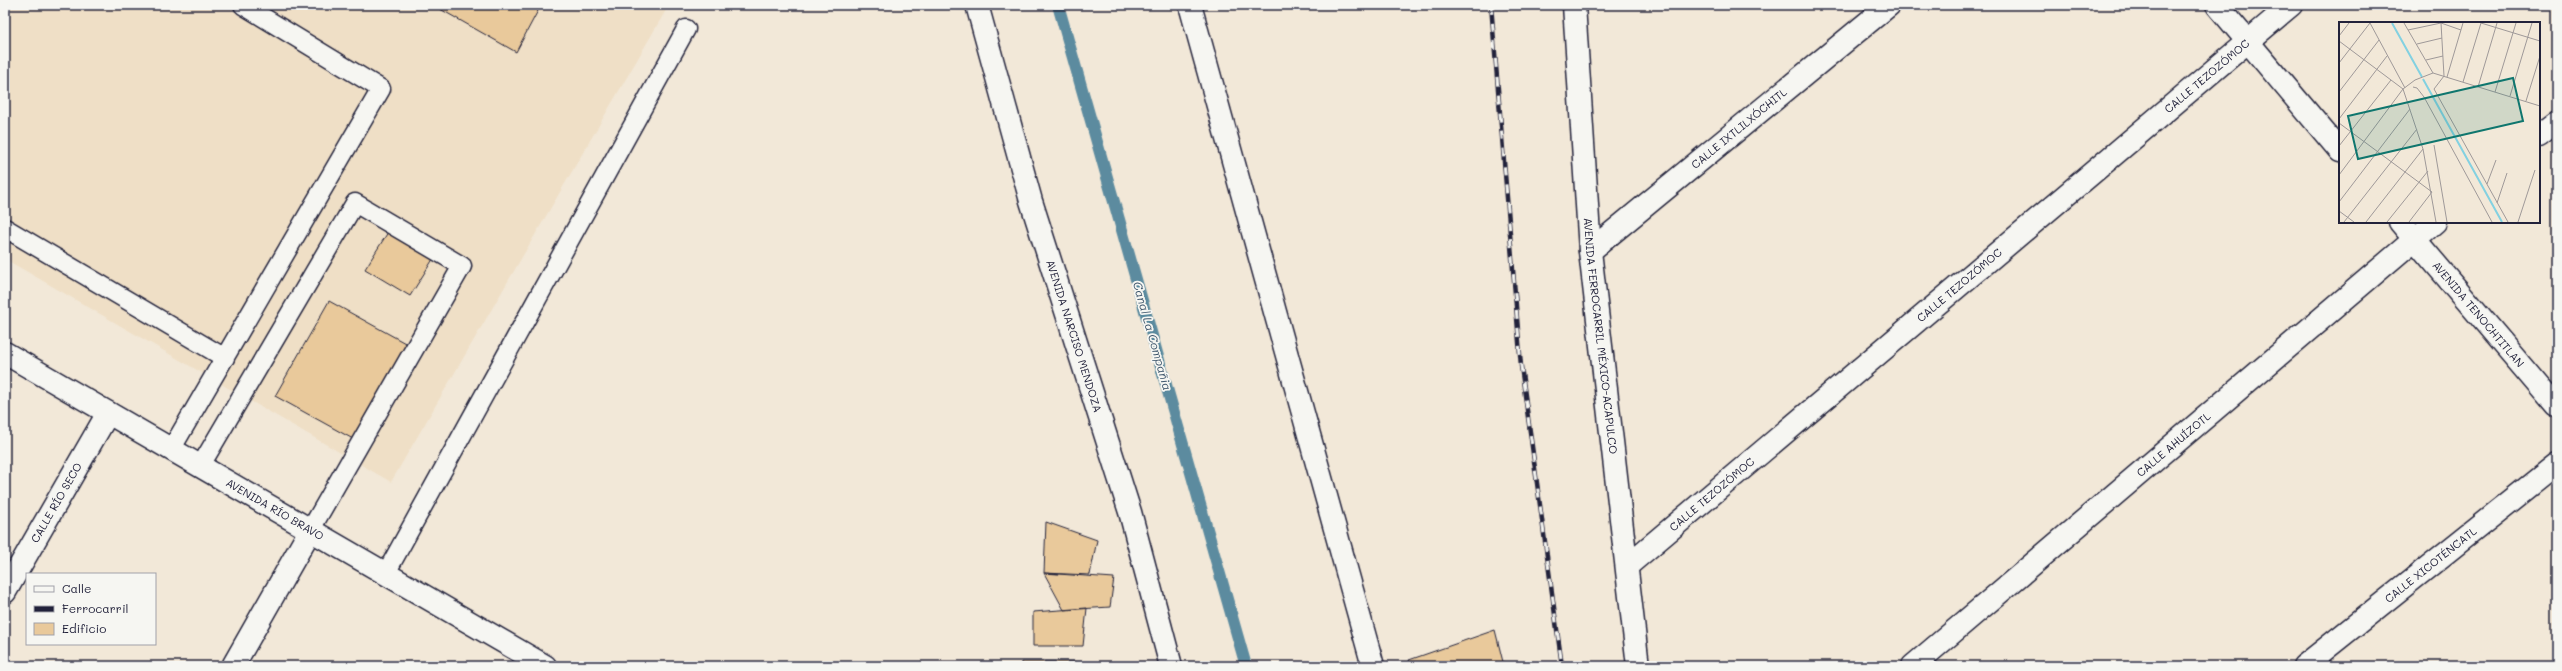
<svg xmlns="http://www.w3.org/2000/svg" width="2562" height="671" font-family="Mali,sans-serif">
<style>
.built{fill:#efdfc6}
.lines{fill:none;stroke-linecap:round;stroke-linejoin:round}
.stream{stroke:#5c8b9f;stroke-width:12}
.building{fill:#e9c99b;stroke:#22223b}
.service-casing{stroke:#22223b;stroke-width:21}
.minor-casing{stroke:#22223b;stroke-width:25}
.tertiary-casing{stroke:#22223b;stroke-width:25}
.secondary-casing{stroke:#22223b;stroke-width:25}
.service{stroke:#f6f6f2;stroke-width:18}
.minor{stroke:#f6f6f2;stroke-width:22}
.tertiary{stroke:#f6f6f2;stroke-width:22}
.secondary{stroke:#f6f6f2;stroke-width:22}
.rail-casing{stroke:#22223b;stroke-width:4.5}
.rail{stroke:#f6f6f2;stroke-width:3;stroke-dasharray:9;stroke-linecap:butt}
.labels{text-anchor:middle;stroke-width:3.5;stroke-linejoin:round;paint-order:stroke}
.street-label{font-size:11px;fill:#22223b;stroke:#f6f6f2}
.water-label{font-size:12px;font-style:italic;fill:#3f576d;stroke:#f6f6f2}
.inset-river{fill:none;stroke:#83d1e1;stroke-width:2}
.inset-road{fill:none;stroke:#9f9999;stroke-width:1}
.view{fill:#0f766e;fill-opacity:0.15;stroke:#0f766e;stroke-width:2}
.inset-edge{fill:none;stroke:#22223b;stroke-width:2}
</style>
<rect width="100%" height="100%" fill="#f2e8d8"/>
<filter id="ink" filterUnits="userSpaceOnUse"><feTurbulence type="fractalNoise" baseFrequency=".025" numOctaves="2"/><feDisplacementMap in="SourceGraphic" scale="8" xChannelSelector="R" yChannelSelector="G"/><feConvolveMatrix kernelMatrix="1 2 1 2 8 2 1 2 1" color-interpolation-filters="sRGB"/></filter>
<g filter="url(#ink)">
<path class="built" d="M5,5H669L391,482L5,259Z"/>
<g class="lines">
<path class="stream" d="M1058,5L1246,666"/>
</g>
<path class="building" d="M433,5H541L516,52Z
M390,229L435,256L410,296L365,269Z
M329,301L407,344L353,439L275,396Z
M1046,522L1097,540L1090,575L1044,573Z
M1044,573L1114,578L1110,607L1064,610Z
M1087,608L1083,646H1033V612Z
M1495,630L1504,666H1411L1409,660Z
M1022,662H1075L1074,666H1022Z"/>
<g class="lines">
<defs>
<path id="service" d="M5,228L225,358
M172,448L381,89L243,5
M201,465L355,203L462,266L311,529
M386,573L686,29"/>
<g id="minor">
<path d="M1190,5L1373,666"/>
<path d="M2539,136L2557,122"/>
<path id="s1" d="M1590,251L1889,5"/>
<path id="s2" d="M1627,566L2291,5"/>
<path id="s3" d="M5,592L108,413"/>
<path d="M233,666L311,529"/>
<path id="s4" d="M1913,666L2435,222"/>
<path id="s5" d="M2304,666L2557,464"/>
</g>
<g id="tertiary">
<path d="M2217,5L2340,151"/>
<path id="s6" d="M2400,222L2557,407"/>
</g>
<g id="secondary">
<path id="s7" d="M977,5L1031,201L1130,512L1171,666"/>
<path id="s8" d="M1574,5L1590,251L1638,666"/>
<path id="s9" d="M5,353L545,666"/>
</g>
</defs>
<use href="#service" class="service-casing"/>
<use href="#minor" class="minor-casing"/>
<use href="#tertiary" class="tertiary-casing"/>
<use href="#secondary" class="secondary-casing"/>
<use href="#service" class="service"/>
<use href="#minor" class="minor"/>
<use href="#tertiary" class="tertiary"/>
<use href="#secondary" class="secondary"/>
<defs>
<path id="rail" d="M1491,5L1521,366L1562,666"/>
</defs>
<use href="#rail" class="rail-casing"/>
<use href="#rail" class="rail"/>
</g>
</g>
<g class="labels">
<g class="street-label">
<text dy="4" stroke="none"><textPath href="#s2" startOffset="759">CALLE TEZOZÓMOC</textPath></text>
<text dy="4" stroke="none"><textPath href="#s1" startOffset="193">CALLE IXTLILXÓCHITL</textPath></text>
<text dy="4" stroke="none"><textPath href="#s2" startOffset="435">CALLE TEZOZÓMOC</textPath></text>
<text dy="4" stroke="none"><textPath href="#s6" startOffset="121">AVENIDA TENOCHTITLAN</textPath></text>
<text dy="4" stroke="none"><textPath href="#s7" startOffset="345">AVENIDA NARCISO MENDOZA</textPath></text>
<text dy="4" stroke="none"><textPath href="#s8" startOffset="332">AVENIDA FERROCARRIL MÉXICO-ACAPULCO</textPath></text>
<text dy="4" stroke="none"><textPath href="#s4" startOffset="342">CALLE AHUÍZOTL</textPath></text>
<text dy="4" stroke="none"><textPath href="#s2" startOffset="111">CALLE TEZOZÓMOC</textPath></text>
<text dy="4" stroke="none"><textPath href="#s3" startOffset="103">CALLE RÍO SECO</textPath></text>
<text dy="4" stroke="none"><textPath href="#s9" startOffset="312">AVENIDA RÍO BRAVO</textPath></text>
<text dy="4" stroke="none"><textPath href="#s5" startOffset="162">CALLE XICOTÉNCATL</textPath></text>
</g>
<g class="water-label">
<text transform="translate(1152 336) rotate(74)" y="4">Canal La Compañia</text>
</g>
</g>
<g transform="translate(2339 22)">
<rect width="201" height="201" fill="#f2e8d8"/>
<path class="inset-river" d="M53,1L83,55M84,57L163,200"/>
<path class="inset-road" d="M31,1L66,66M65,1L94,51M102,1L105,54L95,67L169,200M142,1L201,19M69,8L102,1L122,8M0,14L10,1M0,19L64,67M78,22L103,16M87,38L104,34M0,41L31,1M108,55L124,1M124,60L142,1M74,65L78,66L85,75L153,200M139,65L158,1M64,67L76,58L94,51L201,84M64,67L84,127L97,200M0,70L40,18M156,70L177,1M171,74L193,1M187,79L201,34M0,97L48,34M0,101L93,170L70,200M95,123L108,200M0,124L52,58M0,153L64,67M148,162L157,138M0,180L71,87M158,181L168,151M0,189L15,200M5,200L78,107M27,200L84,127M48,200L89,149M179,200L196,148"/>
<path class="view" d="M174,56L184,99L19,137L9,94Z"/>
<rect width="201" height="201" class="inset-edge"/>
</g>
<rect width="2562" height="671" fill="none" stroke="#f6f6f2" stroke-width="20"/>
<rect x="10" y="10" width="2542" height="651" fill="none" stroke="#22223b" stroke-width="1.5" filter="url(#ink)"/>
<rect x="26" y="573" width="130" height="72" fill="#f6f6f2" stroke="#a1a1a9"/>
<rect x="34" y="586" width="20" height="6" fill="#f6f6f2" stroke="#a1a1a9"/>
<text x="62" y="593" font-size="12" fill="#22223b">Calle</text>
<rect x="34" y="606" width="20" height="6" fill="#22223b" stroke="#a1a1a9"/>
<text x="62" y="613" font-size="12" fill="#22223b">Ferrocarril</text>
<rect x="34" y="623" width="20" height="12" fill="#e9c99b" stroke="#a1a1a9"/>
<text x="62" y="633" font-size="12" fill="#22223b">Edificio</text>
</svg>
